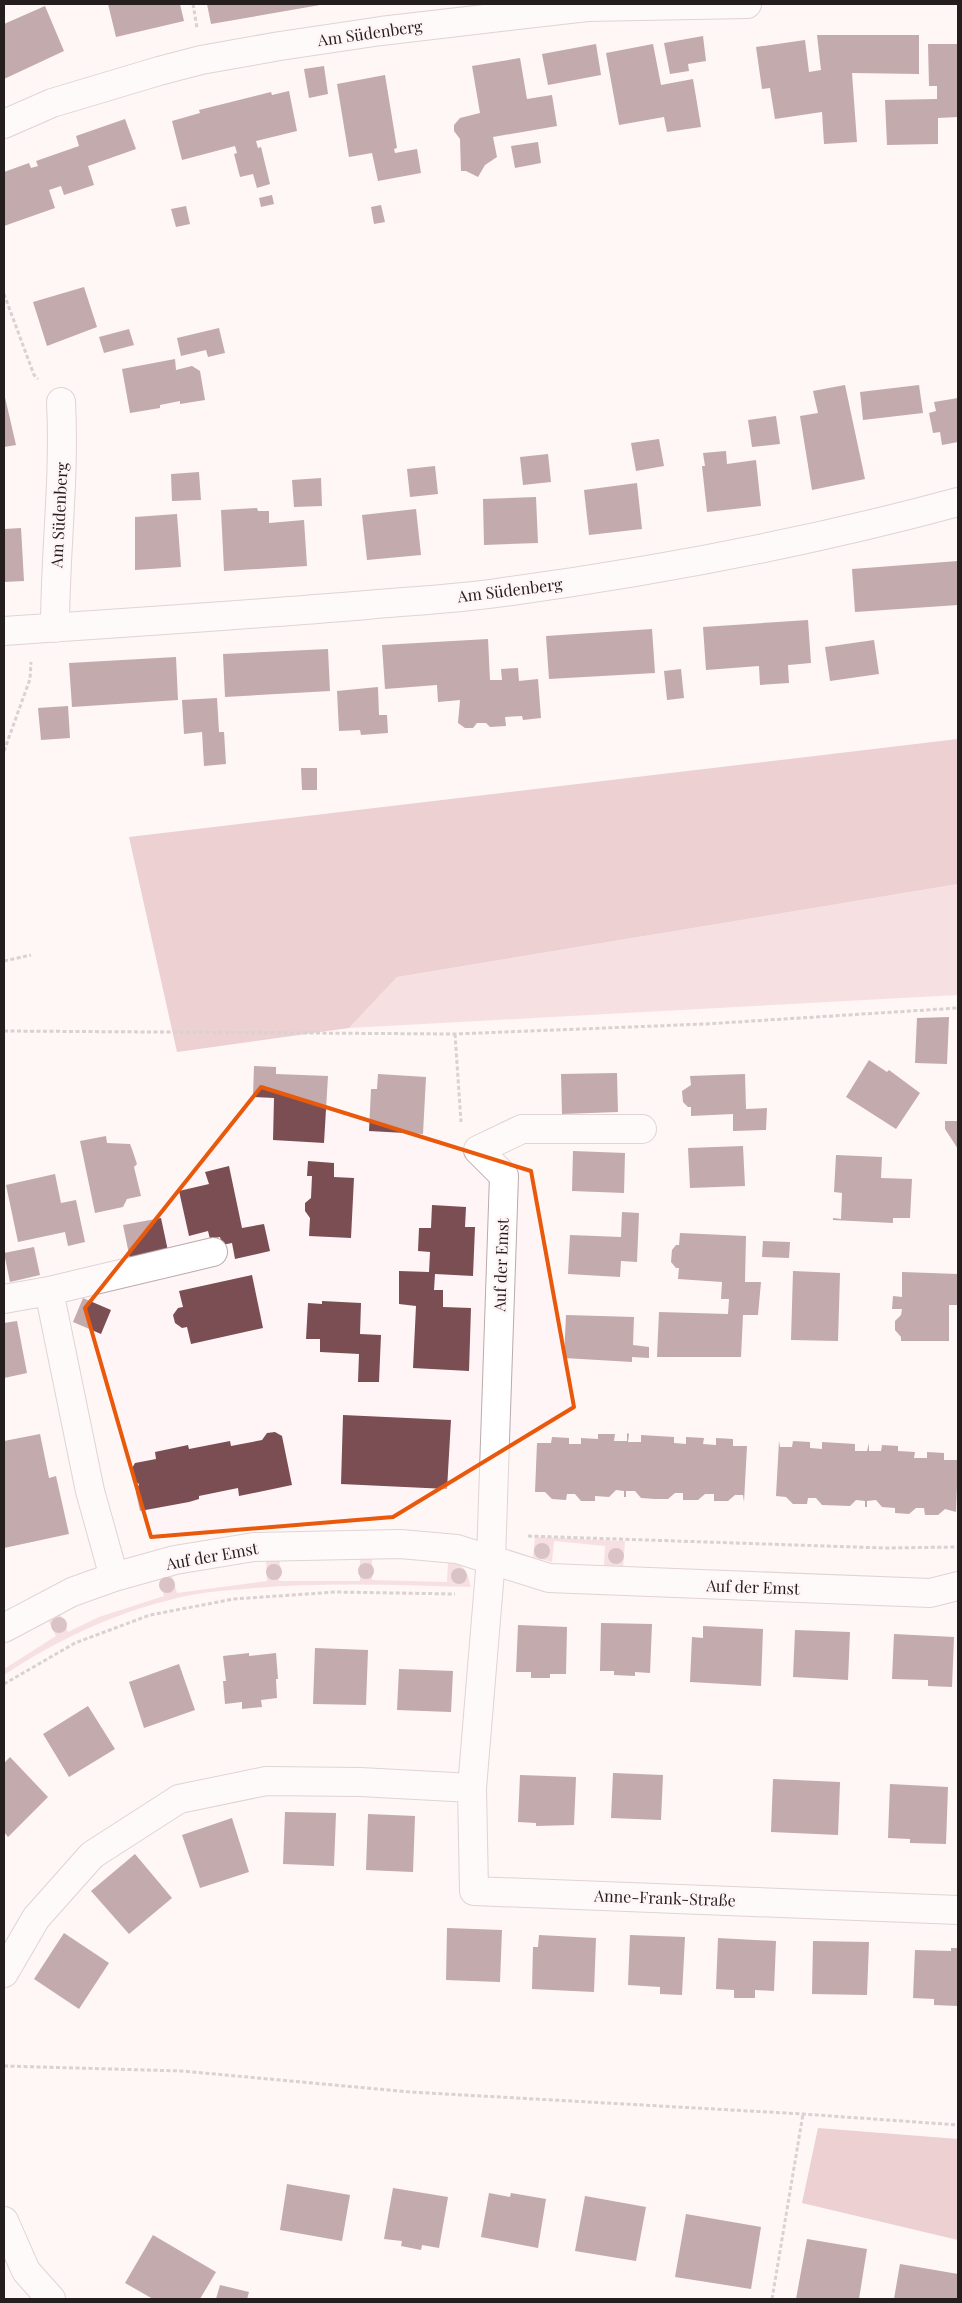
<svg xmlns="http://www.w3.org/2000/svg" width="962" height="2303" font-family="'Playfair Display',serif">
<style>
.green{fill:#edc6c9}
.forest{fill:#d5a2a7}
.building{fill:#7b4e53}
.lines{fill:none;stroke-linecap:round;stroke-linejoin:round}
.minor-casing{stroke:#baaaab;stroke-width:30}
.path{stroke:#ada4a5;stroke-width:3;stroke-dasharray:4 2.5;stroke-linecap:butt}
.minor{stroke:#fff;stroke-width:28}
.tree{fill:#ae868c}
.marked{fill:none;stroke:#e8590c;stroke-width:4;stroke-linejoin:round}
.labels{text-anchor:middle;stroke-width:5;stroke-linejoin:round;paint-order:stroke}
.street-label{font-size:16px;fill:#241e1e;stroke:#fff5f6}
</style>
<rect width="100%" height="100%" fill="#fff5f6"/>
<path class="green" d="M958,884V995L349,1028L397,977Z
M535,1537L625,1541L623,1568L604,1567L605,1546L554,1541L552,1562L533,1557Z
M280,1558L279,1581H360V1559H372V1580L447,1582L448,1562C465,1563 467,1572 471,1587C399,1585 327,1582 255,1588C234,1590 212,1591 191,1595C123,1609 61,1637 4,1675V1669L56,1636L47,1618L60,1614L68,1632L99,1617L164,1596L159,1576L171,1572L177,1593L267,1581L266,1560Z"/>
<path class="forest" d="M958,739V884L397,977L349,1028L177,1052L129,837Z
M818,2128L958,2139V2240L802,2203Z"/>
<path class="building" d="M108,4H180L184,21L116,37Z
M207,4H319L320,5L211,24Z
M45,6L64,51L4,79V24Z
M817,35H919V74L852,73L857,142L824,144L822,112L775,119L770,88L762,89L756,47L805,40L809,72L821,70Z
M703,36L706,61L688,64L689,71L670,74L664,43Z
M596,44L601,75L548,85L542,54Z
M653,44L661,85L693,79L701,127L667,132L664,117L619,125L606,53Z
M928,44H958V117L938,118V144L887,145L885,100L937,99V86H929Z
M520,58L527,99L552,95L557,126L493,137L497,157L485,165L478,177L466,171H461L460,139L454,131V125L460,118L480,113L472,66Z
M324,66L328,94L309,98L304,69Z
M385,75L397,148L394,149L395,153L417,149L421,173L378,181L372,153L349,157L337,84Z
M289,91L297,131L256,141L258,148L261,147L270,184L257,188L253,174L240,177L234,154L237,153L235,146L182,160L172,121L200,113L199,110L271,92L272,95Z
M125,119L136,149L88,166L94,185L64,195L61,186L49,190L55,208L4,226V172L29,163L31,168L38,166L36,161L79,146L76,136Z
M538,142L541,163L515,168L511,146Z
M272,195L274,204L261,207L259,198Z
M381,205L385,222L374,224L371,207Z
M186,206L190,224L176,227L171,209Z
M84,287L97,327L47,346L33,302Z
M219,328L225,353L208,357L206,350L181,356L177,338Z
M129,329L134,345L104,353L99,337Z
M175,359L176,370L192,366L200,371L205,400L180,404V401L160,405V408L130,413L122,369Z
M845,385L865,479L812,490L800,416L818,413L813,391Z
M919,385L923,413L863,420L860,392Z
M4,393L16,445L4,447Z
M958,398V442L942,445L940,432L933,433L929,413L936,411L934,402Z
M776,416L780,444L752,447L748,420Z
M659,439L664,466L636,471L631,443Z
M726,451L727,464L756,460L761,506L707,512L702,466H705L703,453Z
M548,454L551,482L523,485L520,457Z
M435,466L438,494L410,497L407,469Z
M199,472L201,500L172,501L171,474Z
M321,478L322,506L294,507L292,480Z
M637,483L642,529L589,535L584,490Z
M536,497L538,543L484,545L483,499Z
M257,508L258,511H269V523L304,520L307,566L224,571L221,510Z
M416,509L421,555L367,560L362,515Z
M177,514L181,567L135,570V517Z
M21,528L24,581L4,582V529Z
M958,561V605L855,612L852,569Z
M808,620L811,663L788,665L789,683L760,685L759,666L706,670L703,627Z
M652,629L655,673L549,679L546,636Z
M488,639L490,680H502L501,669L518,668L519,681L538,679L541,718L523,720L522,716L505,717L506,726L490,727L486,723H477L473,728H465L458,723L460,700L438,702L437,685L385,689L382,645Z
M874,640L879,674L830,681L825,647Z
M328,649L330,691L225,697L223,654Z
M176,657L178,700L72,707L69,663Z
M681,669L684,698L667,700L664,671Z
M378,687L379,715H387L388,733L361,735L360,730L339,731L337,691Z
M217,698L219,732H224L226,764L204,766L202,732L184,734L182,700Z
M68,706L70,738L41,740L38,708Z
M301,768H317V790H302Z
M949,1017L947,1064L915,1063L917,1018Z
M869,1060L887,1072L889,1070L920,1093L896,1129L846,1097Z
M254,1066L276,1067V1074L328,1076L324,1143L273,1140L274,1098L253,1097Z
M617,1073L618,1112L562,1114L561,1074Z
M378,1074L426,1077L423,1134L369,1131L371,1089H377Z
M745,1074L746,1109L767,1108L766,1130L733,1131V1114L691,1116V1107H688L683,1102L682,1091L691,1085L690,1076Z
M945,1121H958V1149L945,1129Z
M106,1136L107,1143L130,1144L132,1149L137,1164L134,1167L141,1196L127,1199L123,1207L95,1213L80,1141Z
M743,1146L745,1186L690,1188L688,1148Z
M573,1151L625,1153L624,1193L572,1191Z
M836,1155L882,1157L881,1178L912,1179L910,1218H893V1223L833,1220V1218L841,1219L842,1193L834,1192Z
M308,1161L334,1163V1177L354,1178L351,1238L309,1236L310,1218L305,1211V1203L311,1198L312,1176H307Z
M229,1166L242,1228L264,1224L270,1251L235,1259L232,1243L222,1245L220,1237L210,1239L208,1231L189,1236L179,1191L209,1184L205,1172Z
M55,1174L61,1203L76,1200L85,1242L68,1246L65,1232L18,1242L6,1185Z
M432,1205L466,1207L465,1227H475L473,1276L435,1274L434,1290H443V1307L471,1308L469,1371L413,1368L416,1306L399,1304V1271L429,1272L430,1252L418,1251L419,1228H431Z
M622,1212L639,1213L637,1262L621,1261L620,1277L568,1274L570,1235L621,1237Z
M161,1218L168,1251L130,1259L123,1225Z
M680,1233L746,1236L745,1282H761L758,1315H743L741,1357H657L659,1312L728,1314L729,1299H721L722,1282L678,1279L679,1268H676L671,1262L672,1250L676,1245H679Z
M763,1241L790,1242L789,1258L762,1257Z
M34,1247L40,1275L10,1282L4,1253Z
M793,1271L840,1273L838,1341L791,1340Z
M902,1272L958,1274V1305H949V1341H901V1337L895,1330V1321L901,1315L902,1309H892L893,1296L902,1297Z
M252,1275L263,1328L191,1344L187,1327L182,1328L175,1323L173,1315L178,1308L183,1307L179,1291Z
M83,1298L111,1310L101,1334L73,1322Z
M322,1301L361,1303L360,1334L381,1335L379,1382H358L359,1354L320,1352V1339H306L308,1303L322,1304Z
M566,1315L634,1317L633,1345L649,1347V1358L632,1357V1362L564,1358Z
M17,1321L27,1373L4,1378V1323Z
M343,1415L451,1420L447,1489L341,1484Z
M275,1432L282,1436L292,1485L239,1496L238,1488L199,1496V1499L189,1502L140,1511L136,1493L139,1484L133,1480L131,1470L135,1463L156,1459L155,1452L188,1445L189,1449L230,1441L231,1446L262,1440L267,1433Z
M627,1433L629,1434L628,1442H641V1435L674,1437V1443L686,1444V1437L704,1438L703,1444L716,1445V1438L733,1439V1446H747L744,1502L743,1495H735L728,1501H714V1494H705L698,1500H683V1493H675L668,1499H655L641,1498L635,1491H626V1497H624V1491L616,1490L609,1497L595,1496V1501H581L575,1494H567L566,1500L552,1499L545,1492H535L537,1443H551L552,1437L569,1438V1444H581V1438L598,1439V1434H615L614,1441H627Z
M40,1434L49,1478L56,1476L69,1534L4,1548V1441Z
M779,1441L780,1447H792L793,1441L810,1442V1448L822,1449V1442L855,1444V1451H867L869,1443V1451H881L882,1445L898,1446V1451L915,1452L914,1458H927V1452L944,1453V1460H958L956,1512L945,1509L938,1515H925L924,1508H916L909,1514L895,1513V1508L882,1507L876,1500L867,1501V1507H865V1501L856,1500L850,1506L822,1505L816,1498H808L807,1504H793L786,1497L776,1496Z
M601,1623L652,1624L650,1673L635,1672V1676L614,1675V1671H600Z
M518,1625L567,1627L566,1674H550V1678H531V1672H516Z
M703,1626L763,1629L761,1686L690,1682L692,1637L703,1638Z
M795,1630L850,1632L848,1680L793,1677Z
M894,1634L954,1637L952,1687L928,1686V1680L892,1679Z
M315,1648L368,1650L366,1705L313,1704Z
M249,1653V1656L276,1653L278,1679H276L277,1698L261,1700L262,1707L242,1709V1702L225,1704L223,1681H226L223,1656Z
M179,1664L195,1710L144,1728L129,1682Z
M399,1669L453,1671L451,1712L397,1710Z
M88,1706L115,1749L69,1777L43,1734Z
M10,1757L48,1797L8,1837L4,1832V1763Z
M613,1773L663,1775L661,1820L611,1818Z
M520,1775L576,1777L574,1825L536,1826V1823L518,1822Z
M773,1779L840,1782L838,1835L771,1832Z
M890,1784L948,1787L946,1844L910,1843V1839L888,1838Z
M285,1812L336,1813L334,1866L283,1864Z
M368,1814L415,1816L413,1872L366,1870Z
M232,1818L249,1872L200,1888L182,1835Z
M135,1854L172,1898L129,1934L91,1891Z
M447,1928L502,1930L500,1982L446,1980Z
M64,1933L109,1963L79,2009L34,1979Z
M539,1935L596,1938L594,1992L532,1989L533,1947H538Z
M630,1935L685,1937L682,1995L660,1994V1987L628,1985Z
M718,1938L776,1941L774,1991L755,1990V1998H734V1990L716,1989Z
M813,1941L869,1942L867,1995L812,1994Z
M951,1948H958V2006L934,2005V1999L913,1998L915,1950L951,1951Z
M287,2184L350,2195L342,2241L280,2230Z
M393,2188L448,2197L439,2248L422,2245L421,2250L401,2246L402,2241L384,2239Z
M489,2193L510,2197L511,2193L546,2199L538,2248L481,2237Z
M585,2196L646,2207L636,2261L575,2251Z
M686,2214L761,2227L751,2289L675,2277Z
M153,2235L216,2272L200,2299H153L125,2283Z
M807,2239L867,2249L859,2299H796Z
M900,2264L958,2274L957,2299H894Z
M220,2285L249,2292L247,2299H216Z"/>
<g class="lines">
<defs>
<path id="minor" d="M4,124L52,103L159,71L201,60L280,46L381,31L587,7L747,4
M55,628C55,552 65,478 61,402
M4,631C125,623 246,615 367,605C410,601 454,599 497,593C652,572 807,543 958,502
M4,1299L49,1291
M114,1577L90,1491L49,1291L213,1252
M4,1628L72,1592L114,1577L175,1560L254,1547L400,1544L457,1549L549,1578L930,1593L958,1586
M472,1788L474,1891L958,1910
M4,1973L36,1918L92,1855L179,1799L266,1781L360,1782L472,1788L491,1559L504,1176L478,1150L522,1129H642
M4,2221L26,2271L51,2299"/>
</defs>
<use href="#minor" class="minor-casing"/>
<path class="path" d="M193,4L197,28
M4,294L34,375L38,379
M4,751L30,679L31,662
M4,961L31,955
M4,1031L455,1034L705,1024L958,1008
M455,1034L461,1122
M528,1536L884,1548L958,1547
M4,1684L75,1643L150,1615L234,1599L336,1592L455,1594
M4,2066L182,2071L410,2092L803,2114L958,2125
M772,2299L803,2114"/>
<use href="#minor" class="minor"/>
</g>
<g class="tree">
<circle cx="542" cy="1551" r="8"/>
<circle cx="616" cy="1556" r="8"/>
<circle cx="366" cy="1571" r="8"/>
<circle cx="274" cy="1572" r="8"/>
<circle cx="459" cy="1576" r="8"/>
<circle cx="167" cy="1585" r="8"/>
<circle cx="59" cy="1625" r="8"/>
</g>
<path d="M0 0H962V2303H0ZM261,1087L531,1171L574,1407L393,1517L151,1537L85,1308Z" fill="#fff5f6" fill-opacity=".55" fill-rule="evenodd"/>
<path class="marked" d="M261,1087L531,1171L574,1407L393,1517L151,1537L85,1308Z"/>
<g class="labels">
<g class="street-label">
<text transform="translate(370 33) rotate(-8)" y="6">Am Südenberg</text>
<text transform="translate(59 515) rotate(-87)" y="6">Am Südenberg</text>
<text transform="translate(510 590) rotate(-7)" y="6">Am Südenberg</text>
<text transform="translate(501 1265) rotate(-88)" y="6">Auf der Emst</text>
<text transform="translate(212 1556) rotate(-10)" y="6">Auf der Emst</text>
<text transform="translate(753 1587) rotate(2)" y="6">Auf der Emst</text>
<text transform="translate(665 1898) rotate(2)" y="6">Anne-Frank-Straße</text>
</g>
</g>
<rect width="962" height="2303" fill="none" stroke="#241e1e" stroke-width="10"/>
</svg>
